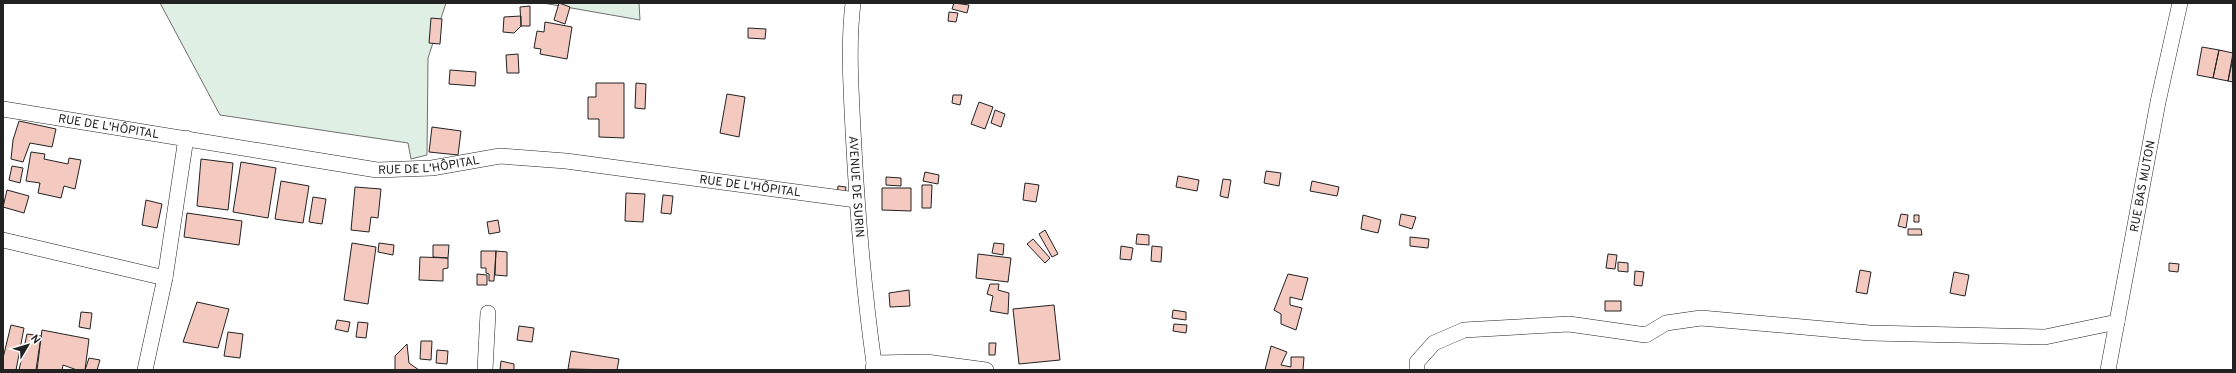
<svg xmlns="http://www.w3.org/2000/svg" width="2236" height="373" font-family="Overpass,sans-serif">
<style>
.green{fill:#e0efe3;stroke:#6f6f6f}
.building{fill:#f3c9c0;stroke:#222}
.lines{fill:none;stroke-linecap:round;stroke-linejoin:round}
.street-casing{stroke:#222;stroke-width:16}
.street{stroke:#fff;stroke-width:15}
.labels{text-anchor:middle;stroke-width:3;stroke-linejoin:round;paint-order:stroke}
.street-label{font-size:12px;fill:#222;stroke:#fff}
</style>
<rect width="100%" height="100%" fill="#fff"/>
<path class="green" d="M160,3H446L428,58L427,155L411,159L408,143L220,115Z
M543,3H639L640,20Z"/>
<path class="building" d="M559,3L570,7L565,24L554,20Z
M954,3L969,5L967,13L952,9Z
M530,6V26H521L520,7Z
M949,12L958,13L956,22L948,21Z
M521,16V26L514,33L503,32L504,17Z
M431,18L442,19L440,44L429,43Z
M545,22L572,27L567,59L540,54L541,49L534,48L537,31L544,32Z
M748,28L766,29L765,39L748,38Z
M2202,47L2219,50L2213,78L2197,75Z
M2219,50L2233,53L2228,81L2213,78Z
M518,54L519,73H507L506,55Z
M2233,58V82L2228,81Z
M450,70L476,72L475,86L449,84Z
M596,83H624V138L599,137V119H588V97H596Z
M636,83L646,84L645,109L635,108Z
M727,94L745,97L739,137L720,133Z
M953,95H962L960,105L952,103Z
M979,102L993,107L985,129L971,124Z
M995,110L1005,114L1001,127L991,123Z
M19,121L56,129L52,147L30,143L23,162L11,159L13,140Z
M432,127L461,131L458,155L429,152Z
M31,152L45,154L44,159L68,164L69,158L81,160L75,189L64,186L61,198L38,193L40,183L26,181Z
M201,159L233,163L228,210L197,206Z
M241,162L276,168L268,218L233,212Z
M12,166L23,168L20,183L9,180Z
M1266,171L1281,173L1279,186L1264,183Z
M925,172L939,175L938,184L923,181Z
M1178,176L1199,180L1197,191L1176,187Z
M886,177L901,178V186L886,185Z
M1223,179L1231,180L1228,198L1220,196Z
M281,181L309,186L303,223L275,219Z
M1312,181L1339,187L1337,196L1310,191Z
M1025,183L1039,185L1036,202L1023,200Z
M922,185H932L931,208H922Z
M838,186L846,187L845,198L837,197Z
M355,187L381,189L378,218L371,217L369,232L351,230Z
M882,188H911V211L882,210Z
M7,190L29,196L24,213L3,207Z
M626,193L645,194L643,222L625,221Z
M663,195L673,196L671,214L661,213Z
M313,197L326,199L322,224L309,222Z
M146,200L162,204L157,228L142,225Z
M187,213L242,221L239,245L184,237Z
M1401,214L1416,217L1412,229L1399,225Z
M1901,214L1908,215L1906,228L1898,226Z
M1363,215L1381,220L1378,233L1361,229Z
M1914,215H1919V222H1914Z
M498,220L500,232L489,234L487,222Z
M1908,229H1921L1922,235H1908Z
M1045,230L1058,254L1052,257L1039,234Z
M1137,234L1149,235V245L1136,244Z
M1410,237L1429,239L1428,248L1410,246Z
M1033,239L1050,258L1045,263L1027,244Z
M352,243L376,247L368,304L344,300Z
M379,243L394,245L393,255L378,252Z
M994,243L1004,244L1003,255L992,253Z
M433,245H449L448,258L433,257Z
M1121,246L1133,248L1131,260L1120,259Z
M1152,246L1162,247L1161,262L1151,261Z
M481,251H496L494,281H489V274L486,273V268H481Z
M496,251L507,252V276L495,275Z
M978,254L1011,258L1008,282L976,278Z
M1608,254L1617,255L1615,269L1606,268Z
M420,257L448,258V268L443,269V281L419,280Z
M1618,262L1628,263V272L1618,271Z
M2169,263L2179,264L2178,272L2169,271Z
M1860,270L1871,272L1867,294L1856,292Z
M1635,271L1644,272L1642,286L1634,285Z
M1954,272L1969,275L1965,296L1950,293Z
M477,274L487,275V285H477Z
M1288,274L1308,278L1302,300L1290,297V305L1302,308L1296,330L1281,324V314L1274,310Z
M990,284H999L998,290L1009,293L1008,314L990,311L993,296L987,294Z
M909,290L910,306L890,307L889,293Z
M1605,301H1621V311H1605Z
M197,302L229,309L218,348L183,342Z
M1054,305L1060,360L1019,364L1013,309Z
M1173,310L1186,312V320L1172,318Z
M81,312L92,313L90,329L79,327Z
M337,320L350,322L348,332L335,329Z
M358,322L368,323L366,338L356,337Z
M1174,324L1187,325L1186,333L1173,331Z
M11,325L24,328L16,370H3V358Z
M519,326L534,328L532,342L517,340Z
M42,330L89,339L85,370H77L63,365L62,370H37Z
M228,332L243,334L240,358L224,356Z
M27,334L41,336L36,370H19Z
M421,341H432L431,360L420,359Z
M989,343H996L995,355H989Z
M407,344L409,363L419,370H395V356Z
M1271,346L1287,352L1281,365L1291,367V357H1304L1303,370H1265Z
M437,350L448,351L447,364L436,363Z
M571,351L619,359L617,370L568,369Z
M89,358L100,360L97,370H85Z
M501,361L514,364V370H500Z"/>
<g class="lines">
<defs>
<g id="street">
<path id="s1" d="M853,3C848,45 851,88 853,130C857,209 863,285 874,363L873,370"/>
<path id="s2" d="M3,109L377,170L432,168L500,156L566,161L856,200"/>
<path d="M3,240L165,278L145,370"/>
<path d="M165,278L186,138"/>
<path d="M874,363L926,362L986,370"/>
<path d="M485,370L488,313"/>
<path d="M1417,370V362L1434,343L1464,330L1569,324L1646,335L1666,323L1701,318L1870,333L2045,337L2117,322"/>
<path id="s3" d="M2108,370L2158,102L2180,3"/>
</g>
</defs>
<use href="#street" class="street-casing"/>
<use href="#street" class="street"/>
</g>
<g class="labels">
<g class="street-label">
<text dy="4" stroke="none"><textPath href="#s2" startOffset="107">RUE DE L'HÔPITAL</textPath></text>
<text dy="4" stroke="none"><textPath href="#s2" startOffset="431">RUE DE L'HÔPITAL</textPath></text>
<text dy="4" stroke="none"><textPath href="#s2" startOffset="755">RUE DE L'HÔPITAL</textPath></text>
<text dy="4" stroke="none"><textPath href="#s3" startOffset="187">RUE BAS MUTON</textPath></text>
<text dy="4" stroke="none"><textPath href="#s1" startOffset="184">AVENUE DE SURIN</textPath></text>
</g>
</g>
<rect width="2236" height="373" fill="none" stroke="#222222" stroke-width="8"/>
<g transform="translate(28 345) rotate(52)" stroke="#ffffff" stroke-width="3" paint-order="stroke">
<path d="M0-3L7 15L0 10L-7 15Z" fill="#222222"/>
<text y="-6" font-size="11" font-weight="bold" text-anchor="middle" fill="#222222">N</text>
</g>
</svg>
